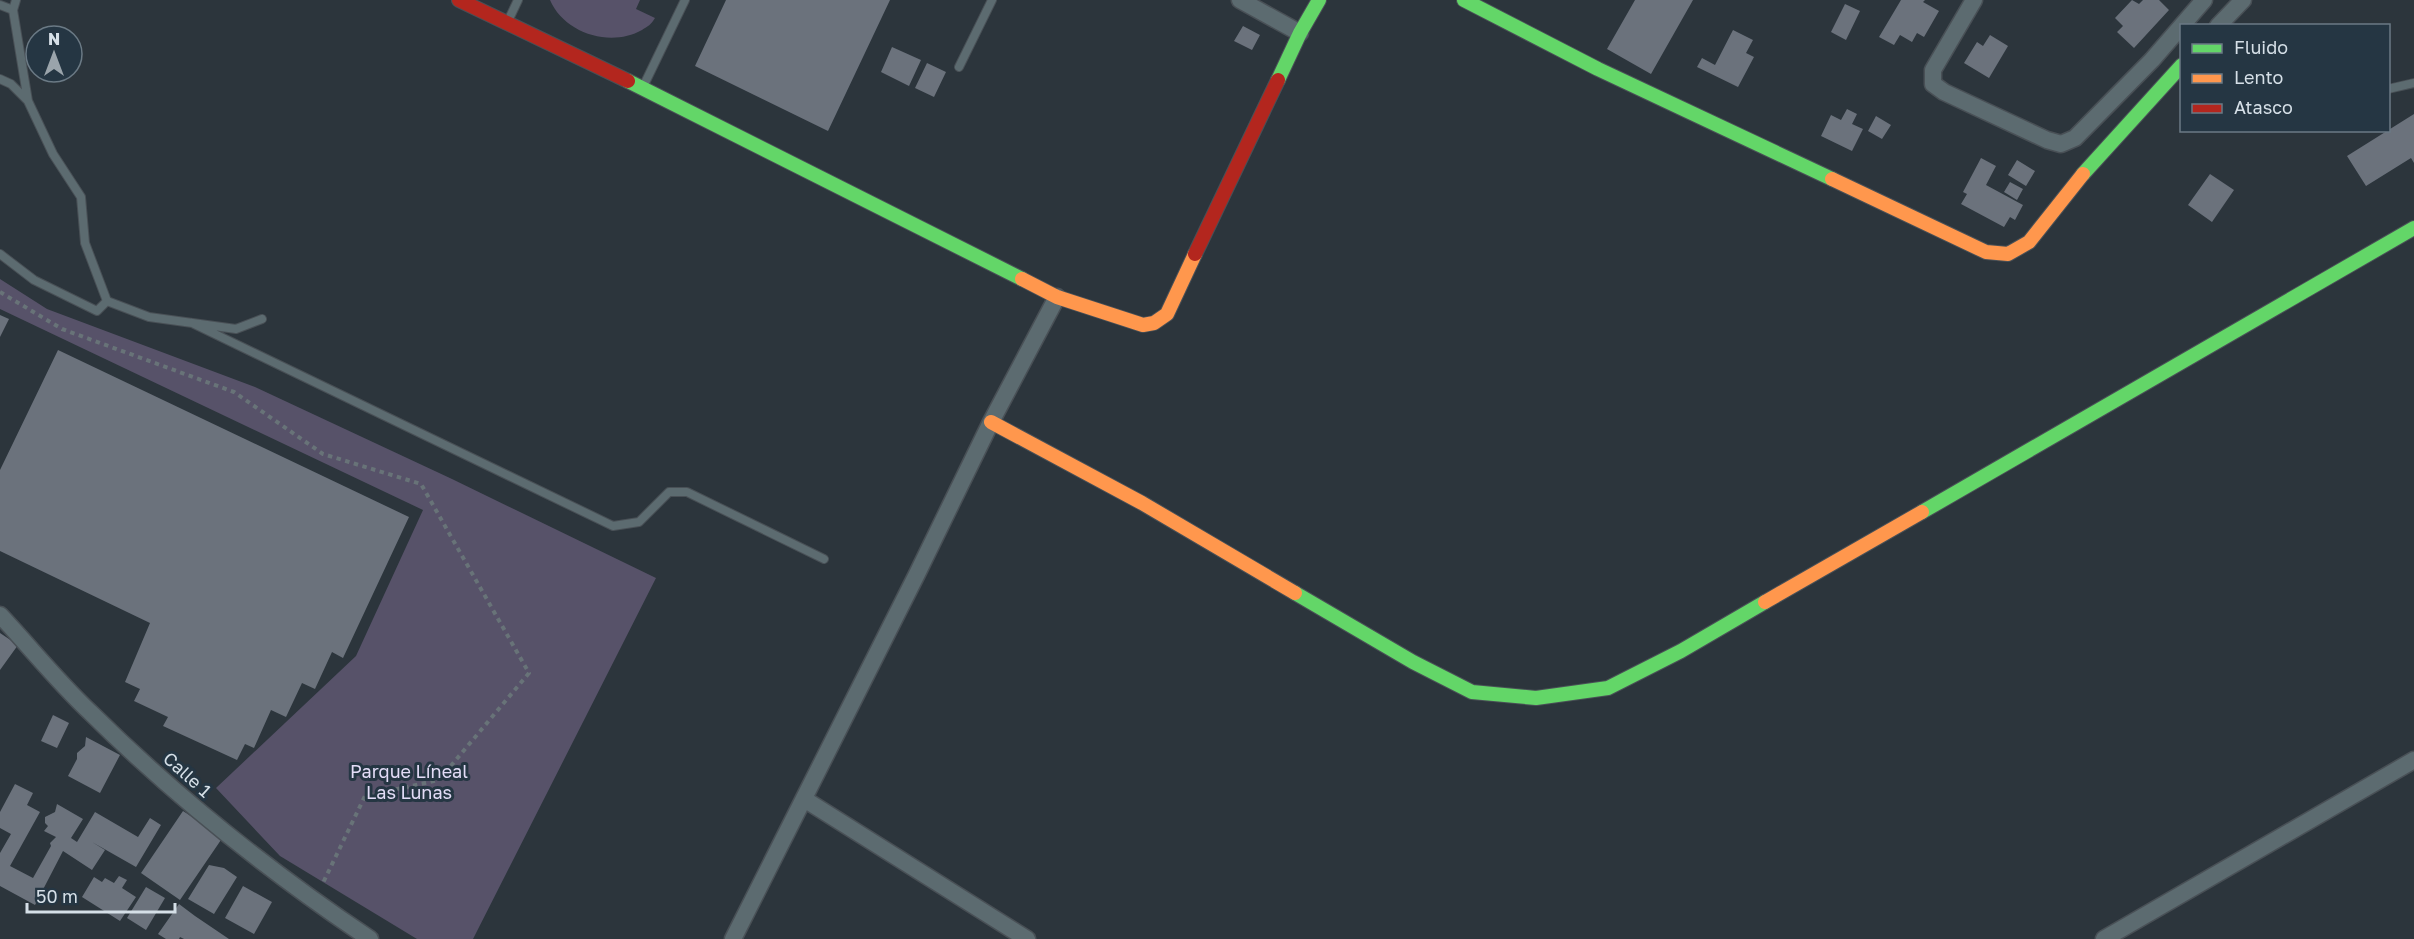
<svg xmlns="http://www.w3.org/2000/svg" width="2414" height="939" font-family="'Golos Text',sans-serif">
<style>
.green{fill:#575269}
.building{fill:#6b727c}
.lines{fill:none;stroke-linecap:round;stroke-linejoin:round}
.lane-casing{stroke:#495056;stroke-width:10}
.street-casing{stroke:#495056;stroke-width:19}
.fast-casing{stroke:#495056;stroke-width:16}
.slow-casing{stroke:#495056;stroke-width:16}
.jam-casing{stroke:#495056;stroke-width:16}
.path{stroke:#687378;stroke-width:4;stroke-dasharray:4.5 4.5;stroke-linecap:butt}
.lane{stroke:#5c6b70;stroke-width:8}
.street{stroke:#5c6b70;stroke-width:16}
.fast{stroke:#63d668;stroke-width:14}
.slow{stroke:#ff974d;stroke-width:14}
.jam{stroke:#b3261e;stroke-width:14}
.labels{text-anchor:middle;stroke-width:6;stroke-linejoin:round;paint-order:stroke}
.park-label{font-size:18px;fill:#e3dcf7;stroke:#253643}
.street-label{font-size:18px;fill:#d5dfe7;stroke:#253643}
</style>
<rect width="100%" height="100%" fill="#2c353c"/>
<path class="green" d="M550,0H640L636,9L655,18C651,25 648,26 642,30C610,48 564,33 550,0Z
M0,279L47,309L255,387L452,479L656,578L473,939H417L280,856L216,788L356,656L423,510L0,309Z"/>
<path class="building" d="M726,0H890L828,131L695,66Z
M1635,0H1693L1651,74L1607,49Z
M1901,0H1925L1923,2L1939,11L1924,37L1917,33L1912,42L1900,35L1894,45L1879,37Z
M2132,0L2139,4L2143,0H2159L2169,10L2134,48L2117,32L2123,26L2115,18Z
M1845,4L1860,11L1846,40L1831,32Z
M1243,26L1260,35L1252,50L1234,41Z
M1733,30L1753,40L1746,53L1754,57L1738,87L1697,67L1702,58L1715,65Z
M1990,35L2008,46L1989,78L1964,63L1977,42L1983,46Z
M892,47L921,60L909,86L881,72Z
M927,63L946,72L934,97L915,88Z
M1847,109L1857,114L1852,124L1863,129L1852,151L1821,136L1831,115L1841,120Z
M2414,114V163L2411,158L2366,186L2347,156Z
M1876,116L1891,125L1882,139L1868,131Z
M1981,158L1996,166L1986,185L2023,205L2015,220L2010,217L2004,227L1961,204L1967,194L1963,192Z
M2017,160L2035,171L2026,186L2008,175Z
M2210,174L2234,190L2212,222L2188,205Z
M2010,182L2023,189L2017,200L2004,192Z
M0,315L9,319L0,337Z
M58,350L409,517L343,658L332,652L315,689L302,683L286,717L271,710L254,748L245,744L237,760L163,726L168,717L134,701L140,689L125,682L150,623L0,551V470Z
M0,633L18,645L0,670Z
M53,715L69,723L57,748L41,741Z
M86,737L120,755L100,793L68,776L77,759V753L85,746Z
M15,784L33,793L27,805L40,812L10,866L33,878L51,846L50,843L56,837L44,831L48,826L45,823V817L55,812L57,804L83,819L71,838L77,842L95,812L138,837L150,818L161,825L136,867L92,842L105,850L92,870L63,851L35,905L0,886V853L11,834L0,828V812Z
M183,811L223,837L180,900L141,873Z
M209,865L224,868L237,877L214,914L188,899Z
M119,876L127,880L122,888L136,897L120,921L82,897L94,877L102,882L105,878L114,883Z
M243,886L272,902L254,934L225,918Z
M146,887L165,898L146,930L127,918Z
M179,904L195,916L229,939H184L180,937L179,939H166L158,934Z"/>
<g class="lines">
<defs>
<path id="lane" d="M0,5L13,10
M508,21L518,0
M959,67L992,0
M0,79L11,84L28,101
M643,87L685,0
M2388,89L2414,83
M0,254L34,280L97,311L107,301L85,243L81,197L53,154L28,101L13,10L16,0
M107,301L149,317L236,329L262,319
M192,323L613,526L639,522L669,492H687L824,559"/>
<path id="street" d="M1240,0L1300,33
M1974,0L1933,70V84L1944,92L2047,140L2061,144L2075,138L2152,60L2204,0
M2218,26L2243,0
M0,615C30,647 58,682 90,712C176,797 270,872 370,939
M804,799L1027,939
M733,939L917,574L991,422L1057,297
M2104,939L2414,760"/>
<path id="fast" d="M1464,0L1598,69L1832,179
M1278,80L1300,33L1319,0
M628,81L1022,279
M2083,174L2182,65
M1922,512L2414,228
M1295,593L1413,662L1472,692L1536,698L1608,688L1681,651L1765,602"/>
<path id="slow" d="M1832,179L1986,252L2008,254L2029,242L2083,174
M1022,279L1057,297L1143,325L1154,323L1167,314L1195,254
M991,422L1142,503L1295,593
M1765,602L1922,512"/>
<path id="jam" d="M459,0L628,81
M1195,254L1278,80"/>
</defs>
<use href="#lane" class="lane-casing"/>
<use href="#street" class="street-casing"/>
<use href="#fast" class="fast-casing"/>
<use href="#slow" class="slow-casing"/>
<use href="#jam" class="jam-casing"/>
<path class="path" d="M0,292L62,329L234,392L323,454L421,484L529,673L439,780L365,796L322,885"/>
<use href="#lane" class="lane"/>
<use href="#street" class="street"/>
<use href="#fast" class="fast"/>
<use href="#slow" class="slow"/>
<use href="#jam" class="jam"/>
</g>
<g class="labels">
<g class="park-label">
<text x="409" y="778">Parque Líneal<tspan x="409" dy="21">Las Lunas</tspan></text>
</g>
<g class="street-label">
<text transform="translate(187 775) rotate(42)" y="6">Calle 1</text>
</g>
</g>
<rect x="2180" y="24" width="210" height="108" fill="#253643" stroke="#6b7a85" stroke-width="1.5"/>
<rect x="2192" y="44" width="30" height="9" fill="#63d668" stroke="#6b7a85" stroke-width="1.5"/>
<text x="2234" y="54" font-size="18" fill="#d5dfe7">Fluido</text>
<rect x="2192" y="74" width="30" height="9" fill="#ff974d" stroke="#6b7a85" stroke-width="1.5"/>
<text x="2234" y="84" font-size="18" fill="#d5dfe7">Lento</text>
<rect x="2192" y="104" width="30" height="9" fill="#b3261e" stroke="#6b7a85" stroke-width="1.5"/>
<text x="2234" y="114" font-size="18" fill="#d5dfe7">Atasco</text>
<g transform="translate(54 54)"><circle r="28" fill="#253643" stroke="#6b7a85" stroke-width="1.5"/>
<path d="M0-4.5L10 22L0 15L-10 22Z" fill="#9aa4ab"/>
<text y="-9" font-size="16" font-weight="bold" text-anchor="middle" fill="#d5dfe7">N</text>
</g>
<path d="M27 903v9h148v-9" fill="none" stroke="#d5dfe7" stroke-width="3"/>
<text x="36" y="903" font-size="18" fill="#d5dfe7" stroke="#253643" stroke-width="4.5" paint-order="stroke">50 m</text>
</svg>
